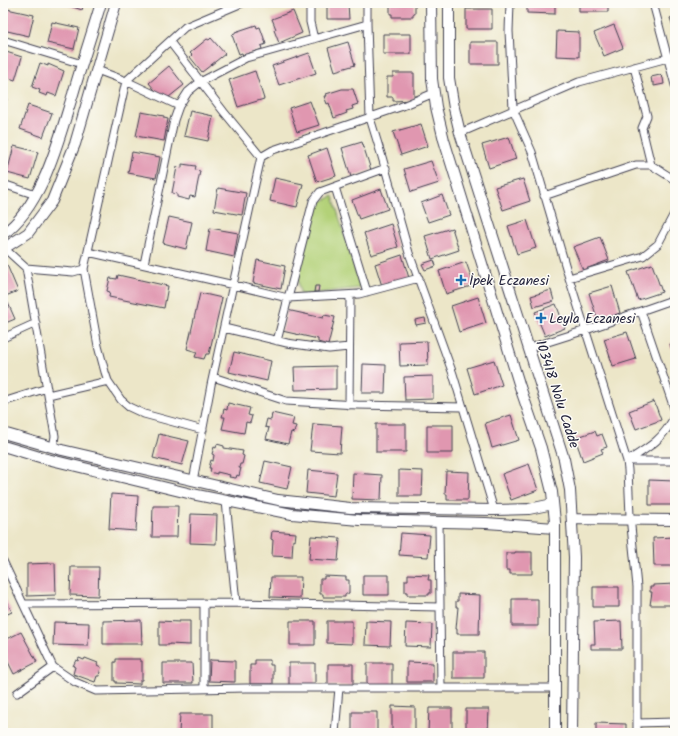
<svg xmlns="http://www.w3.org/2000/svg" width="678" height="736" font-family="Kalam,sans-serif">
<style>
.green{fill:#b3d178;stroke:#6a7a5a}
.building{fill:#e097b0}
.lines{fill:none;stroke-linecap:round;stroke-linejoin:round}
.street-casing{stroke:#403f50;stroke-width:9}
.secondary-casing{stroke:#403f50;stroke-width:12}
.street{stroke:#fff;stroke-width:7}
.secondary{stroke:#fff;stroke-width:10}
.poi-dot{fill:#1f6fb2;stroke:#fdfcf7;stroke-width:1.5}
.labels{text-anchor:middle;stroke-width:3;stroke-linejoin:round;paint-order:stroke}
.poi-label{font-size:14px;fill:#22223b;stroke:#fdfcf7;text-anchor:start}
.street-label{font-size:14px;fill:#22223b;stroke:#fdfcf7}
</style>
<rect width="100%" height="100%" fill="#fdfcf7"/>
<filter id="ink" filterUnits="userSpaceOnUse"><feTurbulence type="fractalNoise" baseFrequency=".025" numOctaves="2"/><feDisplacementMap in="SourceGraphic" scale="8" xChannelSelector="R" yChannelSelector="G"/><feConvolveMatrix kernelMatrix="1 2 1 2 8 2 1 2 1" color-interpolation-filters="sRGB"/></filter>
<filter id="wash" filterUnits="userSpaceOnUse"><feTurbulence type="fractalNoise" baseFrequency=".012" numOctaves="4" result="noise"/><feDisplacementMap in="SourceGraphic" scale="16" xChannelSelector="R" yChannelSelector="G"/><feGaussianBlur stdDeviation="0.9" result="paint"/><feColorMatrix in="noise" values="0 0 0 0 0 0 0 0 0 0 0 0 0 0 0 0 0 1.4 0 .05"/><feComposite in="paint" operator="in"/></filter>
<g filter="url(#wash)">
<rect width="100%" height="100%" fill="#ece6c8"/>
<path class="green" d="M333,196L360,288L301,295L298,285V276L316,204Z"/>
<g id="blocks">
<path class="building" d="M61,3H84L82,10Z
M327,3H348L349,19H327Z
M390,3H415V14H413V17H392V14H390Z
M527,3H555V14L527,13Z
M579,3H608V12H579Z
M7,9L34,15L29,36L3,30Z
M466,9H492V29H466Z
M293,11L302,33L279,43L274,30L276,29L272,19Z
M675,16V32L670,18Z
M52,22L79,28L74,49L47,43Z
M256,25L257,28L260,27L266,44L261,46L262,49L243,56L242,53L239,54L232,35L235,34V32Z
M614,25L623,48L604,56L594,33Z
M557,31L579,32V57L556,56Z
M383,34H411V54H383Z
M211,38L225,54L202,72L190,57L192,55L190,53L207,39L209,40Z
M348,42L355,65L335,71L328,48Z
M470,42H498V64H470Z
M3,51L22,57L15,80L3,76Z
M309,53L316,73L279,85L272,66Z
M40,63L48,66V64L64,71L56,96L48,93L47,96L39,93L40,90L32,87Z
M169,66L184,85L164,101L149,83Z
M255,71L264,99L238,107L229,80Z
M393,73H414V100L393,101V97H387V77H393Z
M660,75L663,78L664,84L654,86V83H652L651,77Z
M342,89H353L358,104L352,106L353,109L346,111L347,113L334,118L329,103L327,104L324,96H327L326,94Z
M3,98L7,99L3,111Z
M310,101L319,125L297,132L289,108Z
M28,105L52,113L43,137L20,129Z
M190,111L213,116L208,141L184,136Z
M141,112L164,116V118L168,119L164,141L136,136Z
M421,124L428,146L401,155L393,132Z
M509,137L516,159L489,168L482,145Z
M362,142L371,170L351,177L342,148Z
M14,146L38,152L30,179L7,173Z
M327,148L336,176L317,182L308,155Z
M132,152L160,157L156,178L128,173Z
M431,161L439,183L411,192L404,169Z
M182,164L196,166L195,170L200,171L195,197L190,196L189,200L177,197V194L172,193L177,167L182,168Z
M275,178L303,184L297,207L270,201Z
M523,179L530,201L503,210L495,187Z
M218,188L246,193L242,215L214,210Z
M381,189L388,209L359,219L352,200Z
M442,195L449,215L428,222L421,203Z
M169,217L192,222L186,249L163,243Z
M527,220L536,248L517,254L508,226Z
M391,224L398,247L371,255L364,233Z
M210,228L238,233L234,257L206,251Z
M452,228L459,250L432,259L425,236Z
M600,237L609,260L583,270L573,247Z
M402,255L409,278L382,286L375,264Z
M257,260L285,266L281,289L253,283Z
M434,260L436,266L425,270L422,264Z
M466,262L474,285L446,294L439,271Z
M652,264L662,292L638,300L628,272Z
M7,265L18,291L3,297V266Z
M118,275L168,286L164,308L109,297L110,292L107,291L110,278L117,279Z
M315,286H319L318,292H314Z
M612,286L620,313L598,321L589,293Z
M551,290L554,301L534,307L531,296Z
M200,293L222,298L209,354H206L204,359L195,357L197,352L187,349Z
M478,297L486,323L459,332L451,306Z
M8,303L15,319L3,324V305Z
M556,304L565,328L545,336L535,312Z
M287,310L323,318L324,315L335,317L328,345L318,342V339L282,331Z
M425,318L426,323L416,325L415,320Z
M627,332L636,359L613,366L604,339Z
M427,341L428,365L400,366L399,342Z
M675,343V359L670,344Z
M234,352L271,361L267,381L229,372Z
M494,360L502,385L475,394L467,368Z
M363,364L386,365L385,393H362Z
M336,366V389L295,390L294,367Z
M433,376V399L405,400L404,377Z
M654,401L661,420L636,429L629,411Z
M228,403L250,408L248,415L252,416L250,423L246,422L244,433L222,429L225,417H222L224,409L227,410Z
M272,413L294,418L292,425L296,426L294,433L291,432L288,444L266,439L269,428L265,427L267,419L271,420Z
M511,415L519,440L492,448L485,423Z
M313,424L342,426L340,453L310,451Z
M376,424H406V452H376Z
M427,425H453V453H427Z
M595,431L597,436L602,434L607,447L601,449L603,453L583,461L575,438Z
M159,434L189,441L182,465L153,458Z
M217,444L224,446V448L243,451L242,455L244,456L242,464H240L239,468H241L239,476L237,475L236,478L229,477L230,475L217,472V474L210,472L211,468H209L211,460L213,461L214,455L212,454L214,447L216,448Z
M265,461L292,467L287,489L260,483Z
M529,464L538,490L511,500L502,474Z
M308,470L337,473L334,496L306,493Z
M399,470L423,471L422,496H399Z
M446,471L469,472L468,500H447V494H445Z
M353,473L382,475L381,500L352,499Z
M649,480L675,481V505H649Z
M111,494L138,496L136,531L109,529Z
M153,506H178L177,537H152Z
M191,514L217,515L216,544L190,543Z
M272,531L296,533L295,541L293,540L292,557L272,556L273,540L271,539Z
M401,533L430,535L428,557L399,555Z
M311,536L340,538L338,561L309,559Z
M675,537V566H654L653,538Z
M515,552H532V574H510V570H506V553H515Z
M55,563L56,595L27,596V564Z
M71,567H99L98,596L70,595Z
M408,574L429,575L428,580H431V593H429V595H407V592H405V580H408Z
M363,575H389V595H363Z
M324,576L346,577V580H349V594H345V597H323V594H320V579H324Z
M271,577H301L300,598L270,597Z
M675,584V605H650L652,592H650V587H653V585Z
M593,587H619V607H593Z
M3,594L12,612L3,616Z
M458,594L480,595L479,634H457V629H456L458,607H456V601H458Z
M512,599H538V626H512Z
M141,620L142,644H103V621Z
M159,621L179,622V621H190V645L169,644V645H159Z
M290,621H315V645H290Z
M327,621H352V644L327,643Z
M366,621L391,622L390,646L365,645Z
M621,621L622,649H591V644H595L594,622Z
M54,622L89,623L88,646L53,645Z
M406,623L432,624L431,647L405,646Z
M21,632L37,662L14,674L3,652V641Z
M453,652H484V678H453Z
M79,658L84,660L85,658L98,663L97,665L101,667L99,676H97L95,682L73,674L75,667L73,666L76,660L78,661Z
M116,659H140V661H142V680H140V684L116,683V681H114V662H116Z
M210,660L235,661V682L209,681Z
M255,660H270V665H273V684H250V665H255Z
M407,662L433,663V682H407Z
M163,663H192L193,683H163Z
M289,663H315V685H289Z
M367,663H392V686L367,685Z
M328,664H353V686H328Z
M392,706L415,707V733H392Z
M429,708H452V733H428Z
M466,709H489L488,733H466Z
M352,712H377V733H352Z
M180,714H213V733H179Z
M596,723L626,724V733H596Z"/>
</g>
</g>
<g filter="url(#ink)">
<use href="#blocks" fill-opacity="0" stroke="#403f50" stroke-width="1"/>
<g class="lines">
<defs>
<path id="street" d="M310,3V22L314,39
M367,3V24L370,118L382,157L409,253L453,374L494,510
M510,3L509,31L513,109L532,152L569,278L627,461L628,470L630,516L637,587V733
M653,3L675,85
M3,40L82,64
M170,42L224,112L261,157
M634,67L647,116L642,128L651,165
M97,70L126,81L179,106
M460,133L579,82L675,56
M3,184L36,195
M335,187L367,292
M544,196L636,165H651L675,180
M4,248L26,268L73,272L84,269
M88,252L234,285L288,298L359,294L419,278
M144,264L174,120L179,106L188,92L200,82L246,58L367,24
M26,268L55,436L53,448
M569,278L643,256L658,244L675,212
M641,311L675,411
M224,328L287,343L329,349L349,347
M3,338L36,323
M277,341L313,201L320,192L386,168
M529,348L586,330L675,299
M213,377L286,401L357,405L463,407
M48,395L108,381
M3,402L47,388
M349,405L350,295
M203,430L144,414L129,407L121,400L108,381L105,372L98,346L84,269L126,81L185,27L242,3
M627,461C648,448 664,439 675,415
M627,461H675
M193,481L211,385L261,157L273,150L400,107L434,93
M226,501L236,603
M439,522L441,688
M3,561L53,667L75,682L96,691L246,688H555
M204,603V689
M24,604L236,603L440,607
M17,693L53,667
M637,723L675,722
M335,733L339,688"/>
<path id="secondary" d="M431,3L432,79L436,107L444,140L520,387L541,448L552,492L555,522V733
M449,3V78L454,108L460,133L564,459L570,490L574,557L572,733
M3,234C43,206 59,138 73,94C82,63 92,33 101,3
M3,249L28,233L52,201L75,144L116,3
M3,433L62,450L278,500L350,508L494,510L529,509L553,504
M3,446L43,458L192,494L292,514L359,520L486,523L555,528
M573,519L675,520"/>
</defs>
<use href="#street" class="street-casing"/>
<use href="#secondary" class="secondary-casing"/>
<use href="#street" class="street"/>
<use href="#secondary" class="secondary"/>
</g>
</g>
<g class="poi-dot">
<path d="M459 274h4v4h4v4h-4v4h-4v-4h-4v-4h4z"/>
<path d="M539 312h4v4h4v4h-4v4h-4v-4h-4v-4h4z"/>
</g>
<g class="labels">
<g class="poi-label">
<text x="469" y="285">İpek Eczanesi</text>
<text x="549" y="323">Leyla Eczanesi</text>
</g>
<g class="street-label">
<text transform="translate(558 394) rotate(72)" y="5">103418 Nolu Cadde</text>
</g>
</g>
<rect width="678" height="736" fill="none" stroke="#fdfcf7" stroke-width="16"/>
</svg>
